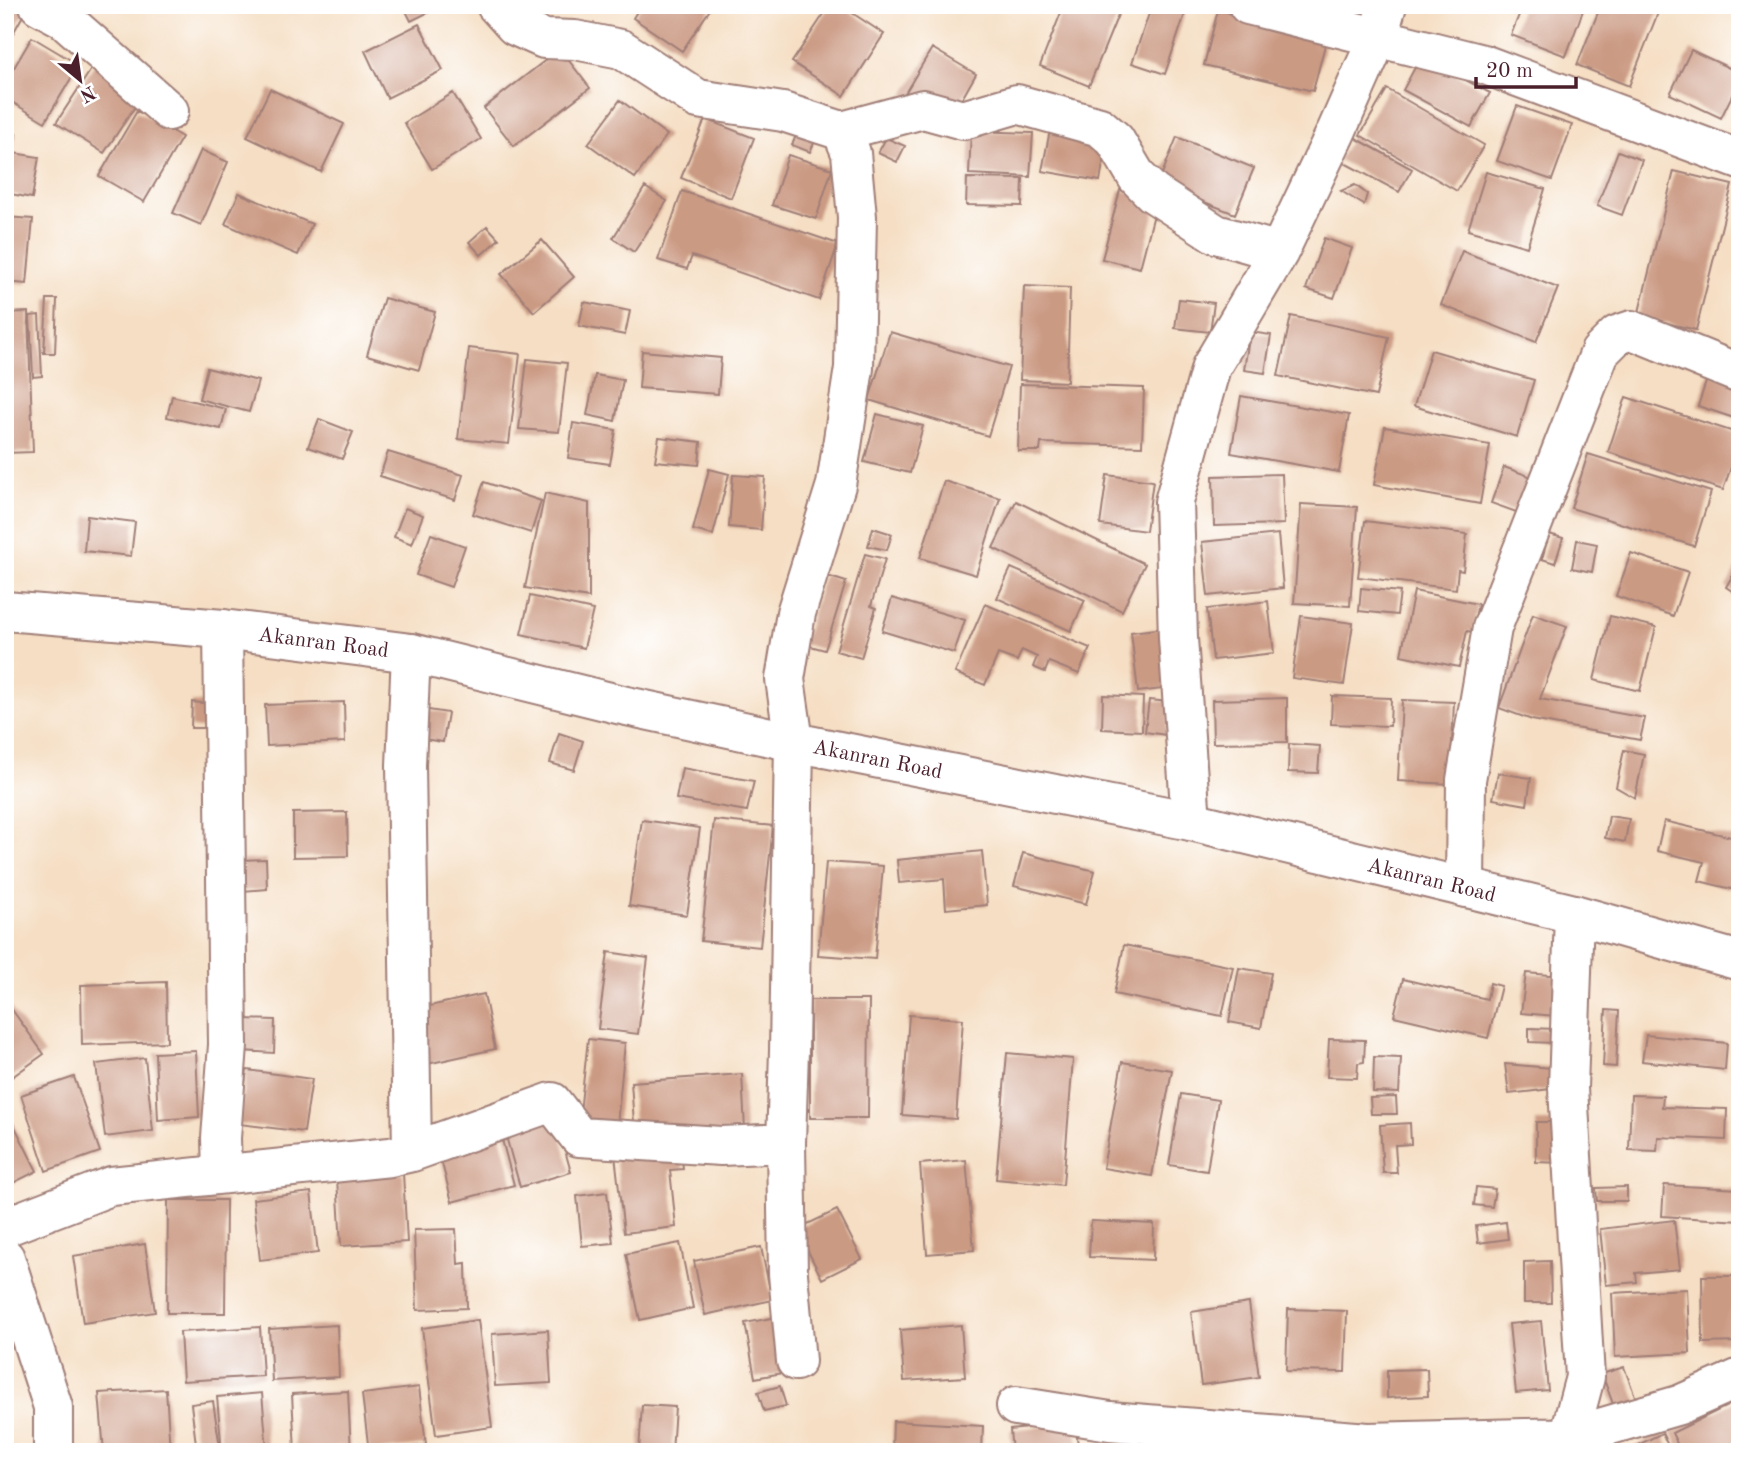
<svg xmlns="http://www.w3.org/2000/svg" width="1745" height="1457" font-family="'Old Standard TT',serif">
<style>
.building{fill:#cb9a83}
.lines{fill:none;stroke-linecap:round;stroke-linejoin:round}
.minor-casing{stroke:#a07e77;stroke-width:42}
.secondary-casing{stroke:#a07e77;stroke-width:42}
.minor{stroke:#fff;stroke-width:38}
.secondary{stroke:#fff;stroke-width:38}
.labels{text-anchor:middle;stroke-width:5;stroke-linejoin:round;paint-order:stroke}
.street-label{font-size:21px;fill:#4a1f2b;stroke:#fff}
</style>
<rect width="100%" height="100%" fill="#fff"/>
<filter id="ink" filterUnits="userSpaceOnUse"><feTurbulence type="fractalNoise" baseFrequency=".0143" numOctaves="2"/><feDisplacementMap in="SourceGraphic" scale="14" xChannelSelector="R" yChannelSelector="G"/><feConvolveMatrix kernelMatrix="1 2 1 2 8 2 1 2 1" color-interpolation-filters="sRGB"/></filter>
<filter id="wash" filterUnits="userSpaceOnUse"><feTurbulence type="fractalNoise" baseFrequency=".00686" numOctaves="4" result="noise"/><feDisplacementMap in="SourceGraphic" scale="28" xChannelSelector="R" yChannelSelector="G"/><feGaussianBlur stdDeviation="1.57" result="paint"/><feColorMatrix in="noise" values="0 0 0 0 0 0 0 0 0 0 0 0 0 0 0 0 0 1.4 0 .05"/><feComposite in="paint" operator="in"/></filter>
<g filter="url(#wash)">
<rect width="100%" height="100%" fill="#f5dec3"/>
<g id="blocks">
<path class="building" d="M5,5H22L27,8L5,48Z
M403,5H425L429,12L411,21Z
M641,5H713L682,51L633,18Z
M830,5H840L884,34L844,96L792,62Z
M1064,5H1122L1089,86L1040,66Z
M1152,5H1188L1165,74L1132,63Z
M1523,5H1585L1566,56L1511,35Z
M1601,5H1661L1629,86L1577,65Z
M1718,5H1740V13L1718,6Z
M1218,10L1327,37L1313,91L1204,65Z
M419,24L443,70L387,98L365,51Z
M32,37L79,65L45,122L5,98V83Z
M932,48L976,74L955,111L904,95Z
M560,49L590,88L514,146L484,108Z
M1691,50L1740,73V79L1721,118L1670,94Z
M1421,56L1490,93L1471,127L1403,90Z
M96,62L144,93L104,153L56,123Z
M270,89L344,124L321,172L247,137Z
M1387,89L1484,145L1457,191L1360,135Z
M453,93L481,139L432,169L404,123Z
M620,100L667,135L635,178L588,144Z
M1517,106L1572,125L1552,180L1497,161Z
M137,111L182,137L144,202L99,176Z
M705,119L754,138L731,198L681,178Z
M800,126L818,134L810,152L792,145Z
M1050,130L1107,140L1100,181L1042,171Z
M971,131L1033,133L1030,177L969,174Z
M5,132L16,134L13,153L39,157L32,198L5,193Z
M1352,136L1412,169L1399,192L1339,160Z
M1177,137L1254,168L1235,214L1158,184Z
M886,138L905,146L897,162L878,153Z
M201,150L228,162L201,225L173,213Z
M1618,151L1642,160L1622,215L1597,206Z
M788,155L832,169L816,219L772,205Z
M1674,171L1732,185L1696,330L1638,316Z
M1486,172L1545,189L1527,247L1468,230Z
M967,178L1023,179L1022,206L966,205Z
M1355,185L1367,194L1364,205L1341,191Z
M645,187L667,201L634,252L613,238Z
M1120,190L1158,199L1140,268L1102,259Z
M682,191L838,244L819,300L692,256L687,269L658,260Z
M239,193L312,224L298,255L225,224Z
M5,217L33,219L27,284L5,282Z
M487,226L499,239L481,255L469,242Z
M1324,238L1352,248L1334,298L1306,289Z
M542,240L574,277L534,312L501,274Z
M1462,251L1558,288L1536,342L1441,305Z
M1024,286L1070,288L1067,382L1020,380Z
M384,298L435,312L419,370L367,355Z
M47,299H57L55,353H44Z
M1179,299L1214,303L1210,332L1175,328Z
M584,302L630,311L625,335L579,326Z
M28,312L33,452L5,453V313Z
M39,315L42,376L33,377L30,316Z
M1291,316L1389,337L1376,396L1278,376Z
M890,332L1009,367L988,436L869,400Z
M1250,332L1271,335L1265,373L1244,370Z
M469,348L520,354L509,444L458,439Z
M1431,350L1534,380L1517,437L1414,406Z
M642,351L721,358L718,394L639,388Z
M527,359L567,363L559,432L519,429Z
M207,368L258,381L249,412L199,399Z
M1709,373L1740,383V420L1698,406Z
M595,375L623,380L615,421L587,415Z
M1020,384L1144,388L1142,446L1041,443L1040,451H1018Z
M172,396L226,409L221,429L167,417Z
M1241,396L1349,415L1339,472L1231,453Z
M1626,397L1740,434V441L1723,490L1608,452Z
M877,414L923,426L910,473L864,462Z
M319,419L353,432L342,459L308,447Z
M573,423L616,430L610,464L568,458Z
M1385,427L1490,445L1480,504L1374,485Z
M659,437L701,442L699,465L655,461Z
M388,452L463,475L455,500L380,476Z
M1588,454L1711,492L1694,546L1571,508Z
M1504,467L1532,477L1519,513L1491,503Z
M709,469L729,474L713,535L693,530Z
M1282,474L1284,524L1214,526L1213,476Z
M733,475L765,477L761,530L729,527Z
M1107,475L1153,481L1146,531L1100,525Z
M944,481L1000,498L976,575L920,558Z
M484,482L541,501L531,533L473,514Z
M545,493L589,503V598L525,588Z
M1016,501L1145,564L1122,611L993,548Z
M1301,504L1357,507L1350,606L1294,603Z
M405,508L423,515L412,544L394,537Z
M1739,512H1740V532L1734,531Z
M87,516L135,522L131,556L84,551Z
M1365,521L1467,534L1463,571L1458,570L1456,589L1358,577Z
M873,528L892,534L887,550L868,546Z
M431,534L465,546L451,587L416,575Z
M1278,534L1283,588L1208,596L1202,542Z
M1549,534L1563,538L1555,563L1542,559Z
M1577,540L1597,544L1592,572L1572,568Z
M1631,553L1688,572L1673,616L1616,596Z
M865,554L885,559L871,606L876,608L861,658L836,651Z
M1740,562V585L1735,593L1726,587Z
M1011,568L1085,600L1071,631L997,598Z
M824,575L846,582L825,650L803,644Z
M1361,588L1400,592L1397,615L1359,611Z
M1414,591L1478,604L1472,632L1467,631L1459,667L1401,655Z
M530,596L593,610L584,648L521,634Z
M892,598L965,620L954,653L882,631Z
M1268,601L1274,653L1213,660L1207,609Z
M985,604L1090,648L1079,674L1049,662L1045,672L1033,667L1037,657L1022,650L1017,661L998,654L985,685L955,673Z
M1533,614L1567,626L1540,699L1645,718L1640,740L1532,720L1499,708Z
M1301,616L1353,623L1344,685L1292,678Z
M1610,616L1656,627L1640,691L1594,680Z
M1165,628L1171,688L1138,692L1131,632Z
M1103,695L1143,697L1142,731L1102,729Z
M1332,696L1391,698L1390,726L1331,724Z
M1287,698V742L1213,743L1212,700Z
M1149,700L1170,702L1166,735L1145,732Z
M1402,700L1454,702L1450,784L1398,781Z
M192,702L213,704L211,728H191Z
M344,702L345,742L267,746L265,705Z
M416,708L448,713L443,742L411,737Z
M559,733L583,741L574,770L550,763Z
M1289,744L1320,746L1318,773L1288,772Z
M1624,750L1644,754L1635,798L1616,787Z
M682,768L754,781L747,811L676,799Z
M1498,773L1531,778L1527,805L1493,799Z
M347,812L348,856L293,857V813Z
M1609,816L1629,819L1625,842L1605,838Z
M642,820L700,828L687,915L629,906Z
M714,820L773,826L760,947L701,941Z
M1664,821L1740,839V891L1699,881L1704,862L1657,851Z
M982,851L987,905L946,909L944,879L899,883L897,860Z
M1023,853L1095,871L1086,904L1014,886Z
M266,859L267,889L243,891L242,860Z
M826,862L883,866L875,959L818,955Z
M1124,945L1233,967L1222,1016L1114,994Z
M608,952L648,958L638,1034L598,1029Z
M1239,968L1271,973L1261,1028L1229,1022Z
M1526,973L1561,976L1556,1016L1521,1013Z
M1403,979L1487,999L1490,983L1501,986L1488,1038L1394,1016Z
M166,982L167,1042L82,1045L81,985Z
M484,994L495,1049L427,1064L416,1009Z
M5,1000L44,1054L5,1082Z
M810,1000H869L868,1118H810Z
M1606,1010L1619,1011L1616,1067L1603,1066Z
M909,1015L963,1019L956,1119L902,1115Z
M243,1019L275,1020L274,1053L242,1051Z
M1529,1028L1556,1029L1555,1043L1529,1042Z
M1646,1035L1727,1043L1725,1070L1642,1061Z
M588,1039L625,1043L617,1125L579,1122Z
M1329,1039L1365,1040L1364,1062L1358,1063L1357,1078L1327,1077Z
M196,1051L199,1117L158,1120L155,1053Z
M1007,1053L1073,1059L1063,1185L996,1179Z
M1374,1057L1401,1058L1399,1093L1373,1092Z
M145,1058L153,1131L105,1137L96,1064Z
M1122,1062L1172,1070L1152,1176L1103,1168Z
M1505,1064L1552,1068L1550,1089L1509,1094Z
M247,1070L312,1079L304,1132L239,1124Z
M742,1074L745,1130L635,1137L631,1082Z
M74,1077L100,1152L46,1171L21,1095Z
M1181,1094L1218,1100L1207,1171L1169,1165Z
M1631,1095L1663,1096L1662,1107L1727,1109L1726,1140L1658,1137L1657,1151L1629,1150Z
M1396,1097L1397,1114H1371L1370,1098Z
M555,1115L571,1172L520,1187L504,1129Z
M12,1121L37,1171L5,1187V1124Z
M1536,1122H1562V1163L1536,1162Z
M1410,1123L1411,1144L1395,1145L1397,1173H1383L1380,1125Z
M500,1132L514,1185L452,1202L438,1148Z
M681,1148L683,1169L670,1170L676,1227L624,1233L615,1155Z
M966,1160L974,1250L927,1254L920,1164Z
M403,1173L407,1242L341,1246L337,1178Z
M1664,1185L1740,1189V1221L1662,1216Z
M1476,1187L1495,1189L1492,1207L1474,1205Z
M1627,1187V1201H1597L1596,1188Z
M311,1192L318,1253L260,1260L253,1199Z
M607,1192L613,1243L582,1246L577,1196Z
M168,1200H226L225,1313H167Z
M837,1210L862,1259L822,1279L797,1229Z
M1674,1220L1680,1269L1636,1273L1637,1282L1606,1285L1600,1229Z
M1091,1221L1154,1224L1153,1260L1089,1257Z
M1506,1222L1508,1239L1478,1243L1476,1226Z
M456,1229L458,1264L466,1263L467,1308L417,1310L414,1230Z
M680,1243L693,1308L640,1320L626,1254Z
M145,1244L155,1312L83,1323L73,1256Z
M761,1247L772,1300L705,1315L694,1261Z
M1550,1261L1551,1303H1524V1262Z
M1702,1276H1739L1740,1342L1703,1343Z
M1687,1289L1690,1353L1615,1357L1612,1293Z
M1249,1303L1259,1377L1201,1385L1191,1312Z
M1288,1309L1347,1311L1345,1372L1286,1371Z
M783,1316L793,1371L755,1378L745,1323Z
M478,1320L492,1427L436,1435L422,1328Z
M1541,1321L1548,1390L1516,1393L1509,1324Z
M337,1325L339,1377L272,1381L269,1329Z
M961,1325L965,1377L904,1381L900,1330Z
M260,1327L263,1376L183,1381L180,1332Z
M548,1330L551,1383L495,1386L492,1334Z
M1624,1367L1638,1404L1616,1412L1602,1374Z
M1427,1369L1428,1396L1387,1398V1370Z
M780,1386L786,1406L764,1411L758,1392Z
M419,1387L426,1445L369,1452L362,1394Z
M166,1389L170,1452H104L99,1393Z
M348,1391L351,1452H295L292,1394Z
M262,1393L267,1450L222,1452L217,1397Z
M213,1401L220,1448L197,1452L191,1404Z
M1735,1402L1740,1412V1452H1681L1672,1433Z
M642,1405L675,1407L672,1452H639Z
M893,1421L983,1426L982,1452H892Z
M1075,1423L1079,1452H1012L1010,1430Z
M1662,1433L1671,1452H1624Z
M1127,1440L1194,1441V1452H1127Z"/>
</g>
</g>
<g filter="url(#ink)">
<use href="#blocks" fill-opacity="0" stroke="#a07e77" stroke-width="2"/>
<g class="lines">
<defs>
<path id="minor" d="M39,5L63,18L169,111
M496,5L515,26L544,39L575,40L621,49L698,99L783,112L842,131L923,109L963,120L1017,104L1100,127L1115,140L1137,177L1153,193L1216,234L1279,252
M1248,5L1483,64L1740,160
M411,653L406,765L412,1152
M1191,821L1178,638L1174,502L1211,367L1279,252L1336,132L1378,37L1387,5
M1465,888L1466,780L1492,628L1600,352L1617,335L1632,330L1740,374
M222,1174L221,1138L228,1045L223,629
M5,1227L111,1186L390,1157L412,1152L552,1102L579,1137L721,1146L786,1143
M5,1258L53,1407V1452
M796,1361L788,1274L786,1143L789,1051L794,742L785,679L796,613L836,485L854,368L857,217L851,153L842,131
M1016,1406L1110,1421L1368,1442L1569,1437L1679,1405L1740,1378
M1573,1452L1569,1437L1585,1377L1568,1088L1574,914"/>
<g id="secondary">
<path id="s1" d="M5,611L223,629L411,653L622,705L794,742L1191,821L1574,914L1740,961"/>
</g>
</defs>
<use href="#minor" class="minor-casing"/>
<use href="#secondary" class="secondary-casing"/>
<use href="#minor" class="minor"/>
<use href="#secondary" class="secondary"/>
</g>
</g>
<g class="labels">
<g class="street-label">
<text dy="7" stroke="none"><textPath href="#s1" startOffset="320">Akanran Road</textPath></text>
<text dy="7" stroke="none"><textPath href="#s1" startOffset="887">Akanran Road</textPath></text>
<text dy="7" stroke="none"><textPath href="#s1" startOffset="1454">Akanran Road</textPath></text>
</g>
</g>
<rect width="1745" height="1457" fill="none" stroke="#fff" stroke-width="28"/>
<g transform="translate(80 80) rotate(151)" stroke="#ffffff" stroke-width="5" paint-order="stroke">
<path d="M0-5L12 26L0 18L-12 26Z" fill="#4a1f2b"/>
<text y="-10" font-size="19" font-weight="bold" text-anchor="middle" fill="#4a1f2b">N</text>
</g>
<path d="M1476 77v10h100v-10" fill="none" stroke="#4a1f2b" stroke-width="3.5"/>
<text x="1486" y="77" font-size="21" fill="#4a1f2b" stroke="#ffffff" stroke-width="5" paint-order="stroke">20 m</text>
</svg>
